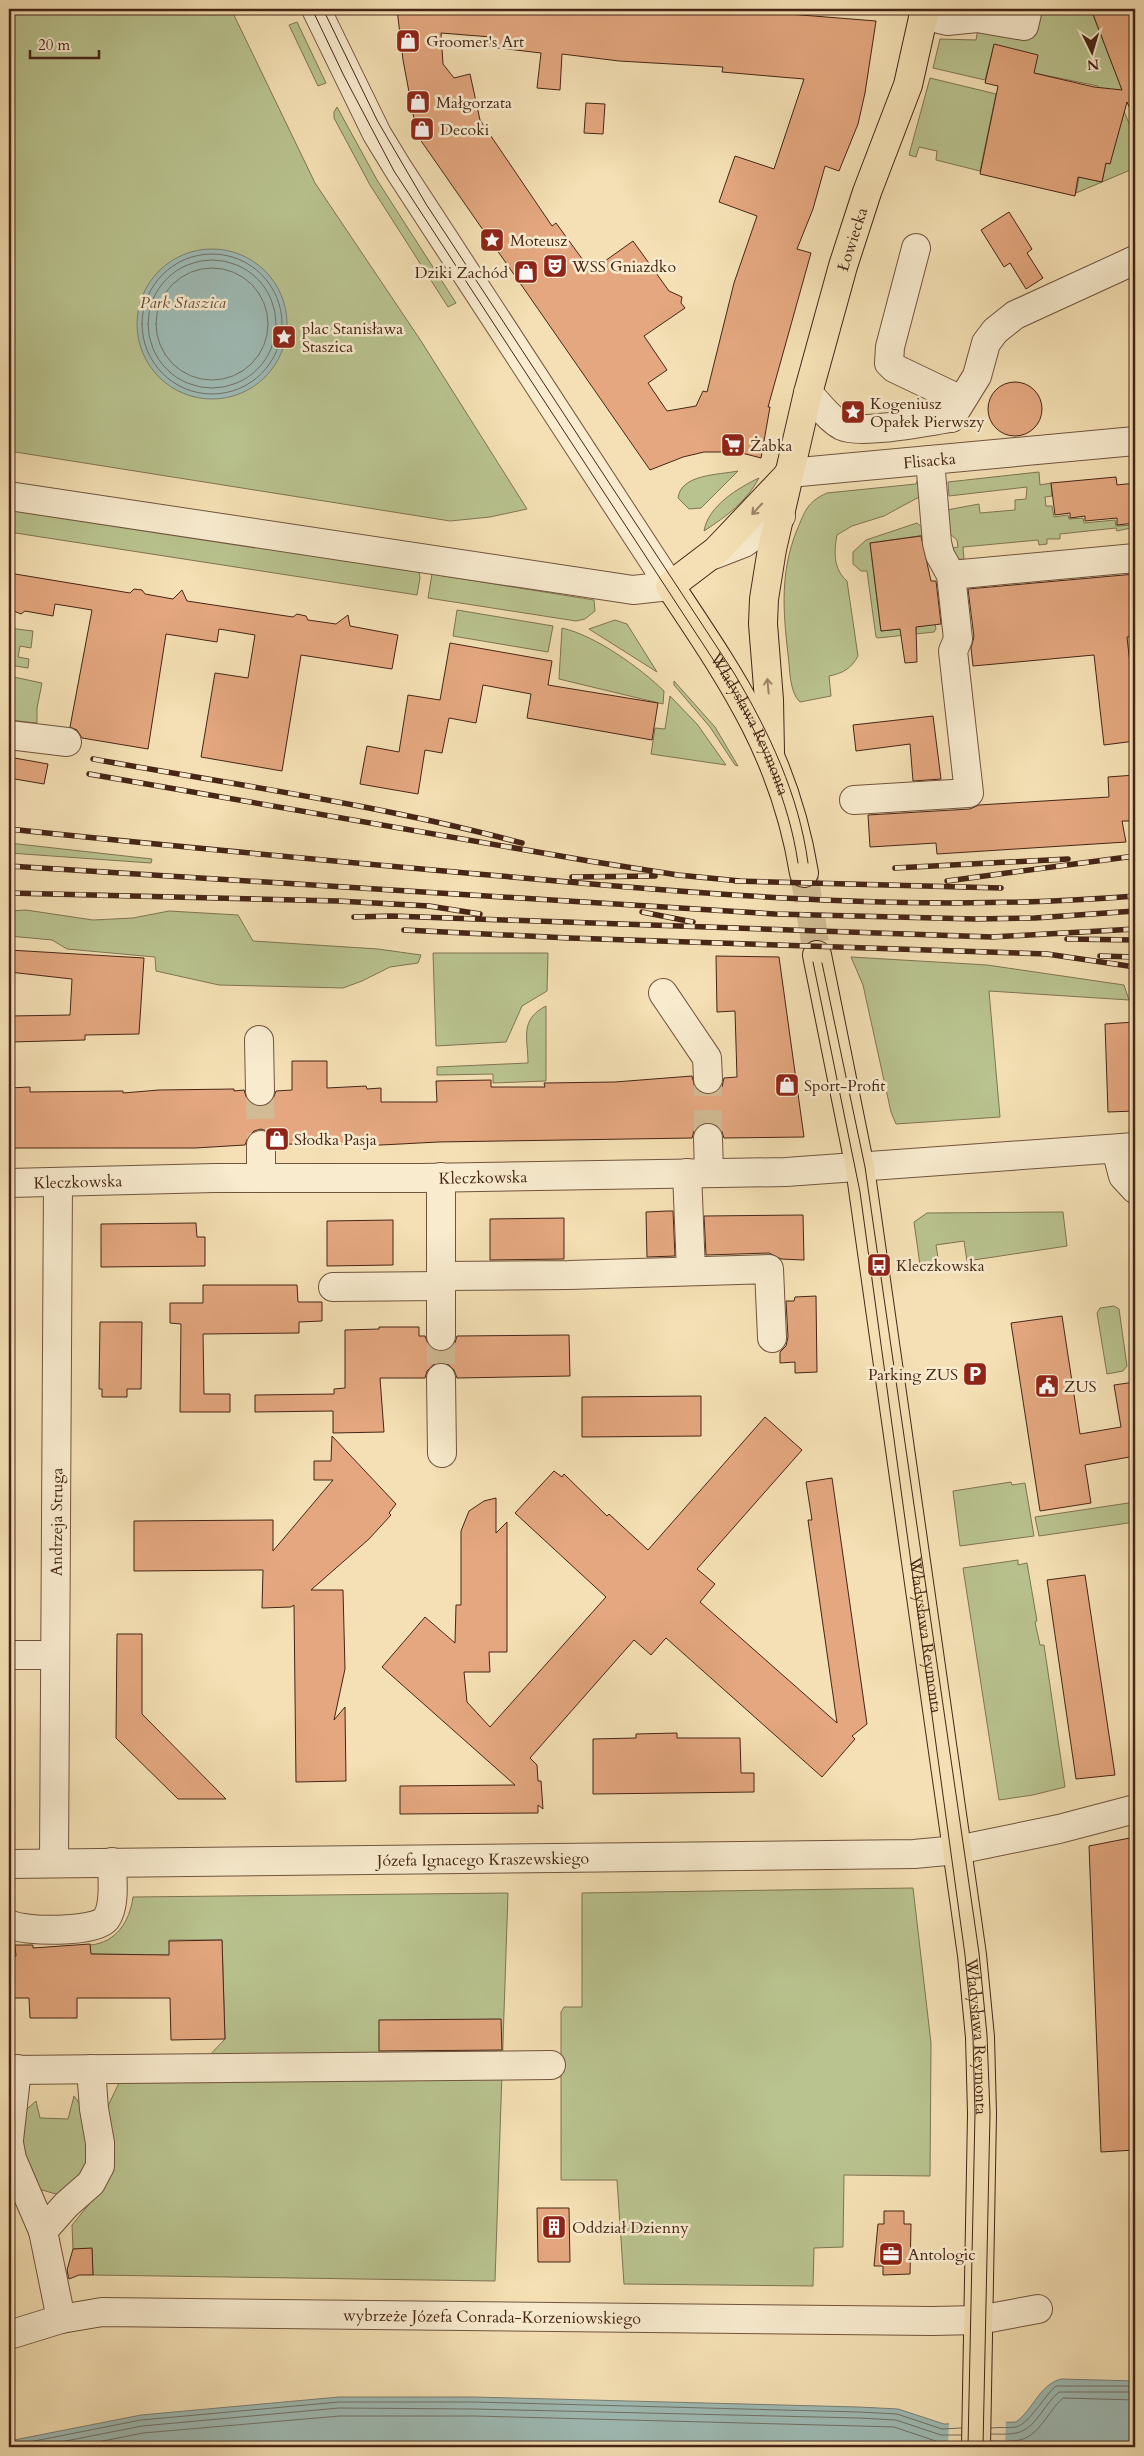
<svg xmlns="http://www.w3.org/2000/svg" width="1144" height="2456" font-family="Cardo,serif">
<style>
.green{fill:#b9c38f;stroke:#807452}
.water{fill:#9ebbb5;stroke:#7b7f75}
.pier{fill:#f4e0b4}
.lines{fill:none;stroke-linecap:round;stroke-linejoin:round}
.shore{stroke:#727066;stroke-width:1}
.building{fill:#e4a77f;stroke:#462516;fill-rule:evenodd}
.minor-tunnel{stroke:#d1bb94;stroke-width:28;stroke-dasharray:28 14;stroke-linecap:butt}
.major-tunnel{stroke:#d1bb94;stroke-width:28;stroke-dasharray:28 14;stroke-linecap:butt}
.minor-casing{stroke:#72543e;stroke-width:30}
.major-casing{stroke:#462516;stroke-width:30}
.minor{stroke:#f8ebce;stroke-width:28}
.major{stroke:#f4e0b4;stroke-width:28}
.tram{stroke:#462516;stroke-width:1}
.rail-casing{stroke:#462516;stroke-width:5.5}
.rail{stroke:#f8ebce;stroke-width:4;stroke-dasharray:11;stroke-linecap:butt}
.oneway{stroke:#9d8265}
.labels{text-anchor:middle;stroke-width:5;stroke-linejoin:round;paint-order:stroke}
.poi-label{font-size:16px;fill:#462516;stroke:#f8ebce;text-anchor:start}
.street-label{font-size:16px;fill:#462516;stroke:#f8ebce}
.park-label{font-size:16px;font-style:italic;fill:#634c34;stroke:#f8ebce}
</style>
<rect width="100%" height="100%" fill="#f4e0b4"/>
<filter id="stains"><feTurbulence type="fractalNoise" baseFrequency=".004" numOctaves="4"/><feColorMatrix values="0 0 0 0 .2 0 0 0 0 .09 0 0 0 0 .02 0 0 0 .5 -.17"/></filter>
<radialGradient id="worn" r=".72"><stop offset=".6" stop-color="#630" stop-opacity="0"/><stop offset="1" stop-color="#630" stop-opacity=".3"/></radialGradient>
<path class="green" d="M9,9H231L315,183L421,341L527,509L490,517L450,521L9,451Z
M1037,9H1094L1091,10L1118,79L1135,72V80L1121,86L1122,92L1117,94L1135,138V168L1076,193L1079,177L1102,182L1106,163H1110L1094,102L1098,86L1034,73L994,45L985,80L933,68L940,39L976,40L978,28Z
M297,22L326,83L318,86L289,25Z
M930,78L996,94L980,171L936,160L937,151L919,147L916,157L909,155Z
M337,107L377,180L456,303L448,307L370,185L334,118V112Z
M738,471L701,508L689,509L678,498C681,474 718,475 738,471Z
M1039,472L1040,485L1051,483L1052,496L1045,497L1046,506H1052L1054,517L1068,515L1069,519L1083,518L1084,523L1115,520L1116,526L1135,525V527L1117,531L1116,528L1060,534V539H1047V544L1039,545L1038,540L963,547L964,559L953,560L949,540L953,548L958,547L957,540L950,534L947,510L979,504L980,513L1015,510V500L1026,499L1027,487L949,496L948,482Z
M759,478C746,502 727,516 704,531C708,506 738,488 759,478Z
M918,479L921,496L884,516L852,526L837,535C834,551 833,569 847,581L858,656C851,669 843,673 829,676L831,696L800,702C789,692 790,668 788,654C783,611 780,572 797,530C805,511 807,502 827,493L916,484Z
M9,509L419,572L420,578L417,595L9,532Z
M917,523L924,529L925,535L870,543L881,631L900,629L901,632L916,630V627L935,624L936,629L934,632L878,638L876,637L867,571H861L853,564V552L866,540Z
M432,574L594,600L595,611L585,619L576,621L428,598Z
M457,610L553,626L548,652L453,636Z
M615,620L627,624L657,672L589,629Z
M9,628L33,631L31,648L20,646L18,657L29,659L28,668L9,665Z
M562,628C596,636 639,667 664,691L663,704L559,679Z
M9,676L42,683L37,708V723L9,720Z
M674,681L715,727L738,766L735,765L710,727L674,685Z
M670,696L697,724L726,765L651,754L655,728L665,729Z
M9,843L152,859L151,863L9,853Z
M26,910L93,920L133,918L169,911L238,915L253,941L378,949L421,955L418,963L390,967L362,981L343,988L219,985L156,971L155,957L67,949L52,940L9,936V911Z
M433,953H548L547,991L522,1006L506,1042L436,1046Z
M851,957L987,965L1124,985L1129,1000L989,991L1000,1117L896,1124L891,1112L863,985Z
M546,1006V1081L493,1083V1074L437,1075V1067L528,1063C528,1038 519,1020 546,1006Z
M1063,1212L1067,1246L967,1261L964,1241L936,1245L940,1270L921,1272L914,1222L927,1213Z
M1114,1306L1119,1309L1127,1366L1123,1371L1107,1374L1097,1313L1100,1308Z
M1011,1482L1012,1485L1025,1483L1034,1536L960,1546L953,1491Z
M1135,1502V1522L1039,1536L1035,1517Z
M1018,1560V1565L1027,1563L1037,1621L1035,1622L1040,1645H1044L1065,1787L1033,1795L999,1800L963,1568Z
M913,1888L931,2043L930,2176L844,2175L843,2247L814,2248L813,2286L624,2284L617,2180H561V2012L564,2007H582V1893Z
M508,1893L495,2281L93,2275L92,2249H73L72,2225L99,2192L106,2110L119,2083L188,2078L225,2039L222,1940H169L170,1955L90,1954V1945C116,1943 130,1921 133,1897Z
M74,2096L87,2113L95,2160L75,2190L56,2194L35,2188L20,2165V2115L36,2101L40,2118L68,2119Z"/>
<path class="water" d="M137 324a75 75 0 1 1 150 0a75 75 0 1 1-150 0Z
M1061,2379L1135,2381V2447H9V2441L141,2415L339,2397H474L859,2407L898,2409L944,2424L1016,2422C1033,2410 1039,2385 1061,2379Z"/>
<path class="pier" d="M1006,2420L1005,2447H948L949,2421Z"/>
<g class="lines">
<path class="shore" d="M142 324a70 70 0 1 1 140 0a70 70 0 1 1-140 0Z
M148 324a64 64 0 1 1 128 0a64 64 0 1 1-128 0Z
M156 324a56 56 0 1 1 112 0a56 56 0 1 1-112 0Z
M991,2428C999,2427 1008,2428 1016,2427C1030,2423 1044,2396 1056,2386H1135
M991,2434C1000,2434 1011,2435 1020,2432C1037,2426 1045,2403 1059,2392H1135
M991,2441C1000,2441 1011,2442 1020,2440C1040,2435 1048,2411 1063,2398L1135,2400
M9,2446L141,2420L339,2402H474L859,2412L897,2414L942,2429L961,2428
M35,2447L142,2426L339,2408L474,2409L859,2418L896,2420L941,2435H961
M73,2447L143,2433L340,2416H474L859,2426L894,2427L939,2442H961"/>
</g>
<path class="building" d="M397,9H726L876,21L865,93L858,124L839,171L825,166L813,209L797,249L811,253L768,407H770L761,458L738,452H704L683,457L650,470L417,135L403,60ZM441,33L491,37L490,47L541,53L537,88L560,90L562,54L619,61L723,67L722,72L804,79L774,169L735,156L719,202L757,216L734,283L707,392L703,391L696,406L667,411L648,383L667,370L644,336L685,308L681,303L682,297L669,291L633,241L591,271L556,223L552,226L480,120L470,74L454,78L443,64Z
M1091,9H1135V120L1127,102L1110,164L1106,163L1102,182L1078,177L1075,196L980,174L998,86L985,83L994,44L1038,55L1034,73L1094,87L1122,90Z
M586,103L605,104L603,134L584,133Z
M1009,212L1032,249L1027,253L1043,278L1026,289L1010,263L1004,267L981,230Z
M988 409a27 27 0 1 1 54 0a27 27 0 1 1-54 0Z
M1116,477L1117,485L1135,483V523L1117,525V518L1085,521V516L1070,518V513L1055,515L1051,483Z
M921,536L931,581H936L941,624L916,627L917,662L905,663L900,629L881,631L870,543Z
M9,573L130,593L134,589L142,590L145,594L173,599L182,590L187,601L293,617L297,614L306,616L308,620L336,624L348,615L350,626L398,635L392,669L301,655L282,771L201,757L215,673L248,678L255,635L219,629L217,642L166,634L148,749L82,738L77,730L70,727L92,610L55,604L53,616L25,611L21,614L9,609Z
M1135,574V636L1127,637L1135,709V741L1104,745L1094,655L973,666L971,648L974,637L968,589Z
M450,643L552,661L548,685L658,703L652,740L527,718L531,694L483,685L476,723L449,718L442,753L425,750L418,794L360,784L367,746L399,752L408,695L440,700Z
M933,716L941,779L913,781L910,744L856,751L853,725Z
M9,757L48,764L44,784L9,778Z
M1135,775V821H1122L1126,842L937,854L936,843L870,847L868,815L970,809L979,805L1109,797L1108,777Z
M9,950L144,958L139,1034L85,1035V1040L11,1042V1016L70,1015L72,979L9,972Z
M716,956L779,957L804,1137L724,1138L721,1129L716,1125L708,1122L699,1125L694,1131L692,1138L438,1142L381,1145L277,1144L275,1138L269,1132L261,1129L254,1131L248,1137L245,1145L195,1148H9V1088L30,1087V1092L123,1091V1093L159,1090L234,1089V1091L244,1090L247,1099L253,1105L261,1107L268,1104L273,1099L276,1091L292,1090V1061H327V1088L366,1086L367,1089L381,1088V1102H437L436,1081L491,1080V1087H545L544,1083L615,1082L692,1076L695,1088L701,1093L709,1095L717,1092L722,1087L724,1078L737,1077L735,1011L717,1012Z
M1135,1022V1111L1108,1112L1105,1024Z
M668,1211H673L675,1256L647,1257L646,1212Z
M803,1215L804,1260L781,1259L769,1253L706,1255L704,1216Z
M564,1218V1259L490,1260V1219Z
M393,1220V1265L327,1266V1221Z
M196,1223L197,1237H205V1266L101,1267V1224Z
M203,1285H297L298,1302H322V1321L299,1322V1333L203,1334L204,1394H230V1412H180L181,1324L170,1323V1303H203Z
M816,1296L817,1372L795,1373V1362L780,1363V1352L786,1346L788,1337L786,1301H794L795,1297Z
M1062,1316L1080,1434L1121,1427L1114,1385L1135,1382V1456L1085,1465L1091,1503L1040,1511L1011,1323Z
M100,1322H142L141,1389H127V1397H102V1389H99Z
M379,1327H419V1336H425L428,1344L434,1350L441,1352L449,1349L455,1343L457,1336L569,1335L570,1376L457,1378L454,1370L449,1365L441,1362L433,1365L427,1371L425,1378H380L384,1432L333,1433V1411L255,1412V1395L334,1394V1389L345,1388V1330L379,1329Z
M701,1396V1436L582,1437V1397Z
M765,1417L802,1450L697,1569L715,1584L700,1602L837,1723L808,1520H812L806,1482L832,1478L867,1724L852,1736L855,1739L822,1777L666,1638L651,1655L634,1640L530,1758L537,1765L538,1781H541L543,1809L538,1805V1813L400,1814V1786L515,1785L382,1667L425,1617L455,1643L456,1605H461V1531L469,1511L484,1501L496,1498V1533L507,1522V1652H489L490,1672H464L467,1702L490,1727L606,1597L515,1513L554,1471L562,1477L564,1474L607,1516L609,1514L648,1550Z
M332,1436L396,1504L389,1513L391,1515L369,1539L311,1590H343L345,1669L334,1720L345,1707L346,1781L296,1782L294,1605L291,1607L262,1608L263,1570L134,1571V1521L273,1520V1551L333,1480H314V1461H331Z
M1085,1575L1115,1775L1076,1779L1047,1580Z
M117,1634H142V1714L226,1799H178L116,1738Z
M677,1733V1738H740L741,1773H754V1792L593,1794V1739L636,1738V1734Z
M1135,1837V2150L1101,2152L1089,1846Z
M222,1940L225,2039L171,2040L170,1998H77V2018H30L29,1998H9V1956H16L15,1945H33V1948L90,1944L91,1954L169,1955V1941Z
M501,2019L502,2050L379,2051V2020Z
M537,2208H569L570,2262H538Z
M884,2211H904V2224H911L910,2274L883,2275V2266H874L878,2224H884Z
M92,2248L93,2275H79L69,2279L67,2270L73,2249Z"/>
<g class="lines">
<path class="minor-tunnel" d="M260,1091L261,1145
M708,1138V1079
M441,1336V1378"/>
<path class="major-tunnel" d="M804,873L817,955"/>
<defs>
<g id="minor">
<path d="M923,15L947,21L977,18L1024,26L1028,9"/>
<path d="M916,248L890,347L889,363L894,368L961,400"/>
<path d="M808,393C819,404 829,419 842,426C861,435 929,421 951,418"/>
<path d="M951,418L977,376L986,343L995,331L1015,315L1135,260"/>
<path id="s1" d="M789,473L1135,441"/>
<path d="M9,496L633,590L670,586L399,170L377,134L316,9"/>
<path d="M713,555L744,543L781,516"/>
<path d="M951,575L1135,558"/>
<path d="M9,735L67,742"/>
<path d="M854,800L969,793L953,651L958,639L951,575L940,555L937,543L930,460"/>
<path d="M663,993L707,1058L708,1079"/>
<path d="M259,1040L260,1091"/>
<path d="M708,1138L709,1173"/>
<path d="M261,1145V1178"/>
<path d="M1116,1149L1123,1176L1135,1189"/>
<path d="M687,1173L691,1271"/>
<path id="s2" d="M9,1183L215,1178H421L786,1172L1135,1147"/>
<path d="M442,1276L569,1275L769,1269L772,1338"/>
<path d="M333,1287L442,1286"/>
<path d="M441,1336V1177"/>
<path d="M441,1378L442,1453"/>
<path d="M9,1655H55"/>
<path id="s3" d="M54,1862L58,1182"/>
<path id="s4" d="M9,1864L914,1854L957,1850L1059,1829L1135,1809"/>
<path d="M9,1924C23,1932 95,1933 106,1919C116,1905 112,1878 112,1862"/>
<path d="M9,2070L551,2065"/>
<path d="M9,2140L17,2069"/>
<path d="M9,2143L12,2159L43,2231L61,2319"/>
<path d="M43,2231L66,2205L91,2183L100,2166V2143L94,2109L91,2069"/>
<path id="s5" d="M9,2335L61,2319L102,2312L932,2321L979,2320L1038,2309"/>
</g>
<g id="major">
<path id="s6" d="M789,474L716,551L670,586C734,682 785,756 804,873"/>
<path id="s7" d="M770,752L769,700L763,624L764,599L772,549L808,393L843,266L867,192L908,85L925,9"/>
<path id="s8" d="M817,955L860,1168L972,1955L980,2037L982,2114L976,2447"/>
</g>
</defs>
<use href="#minor" class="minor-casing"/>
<use href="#major" class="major-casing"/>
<use href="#minor" class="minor"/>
<use href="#major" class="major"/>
<path class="tram" d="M312,9L344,76L394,171L733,690C763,745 789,801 798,863
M323,9L377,120L426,204L734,673C769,732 799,795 808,863
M813,962L860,1192L965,1955L973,2037L975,2113L968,2447
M822,963L865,1167L979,1953L987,2035L990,2113L983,2447"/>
<defs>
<path id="rail" d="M93,759C236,785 381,805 522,843
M89,774L589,861L678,875L740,881
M9,829C176,847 344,862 512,877C721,896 926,913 1135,896
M9,866L775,914L975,919L1035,918L1135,911
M895,868L1068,859
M572,877L655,876
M735,881L1001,888
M947,881L1135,856
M9,893L338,901L429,906L480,914
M642,912L693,922
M354,917L392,916L992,937L1135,929
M404,930L569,938L1047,954L1135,967
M1067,939L1135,940
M1100,956L1135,957"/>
</defs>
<use href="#rail" class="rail-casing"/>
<use href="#rail" class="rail"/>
</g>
<defs><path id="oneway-shaft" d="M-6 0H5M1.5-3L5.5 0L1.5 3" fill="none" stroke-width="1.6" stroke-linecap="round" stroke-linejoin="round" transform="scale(1.25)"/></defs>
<g class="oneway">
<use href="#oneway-shaft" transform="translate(757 509) rotate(133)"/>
<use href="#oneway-shaft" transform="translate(768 686) rotate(-95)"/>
</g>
<defs>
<symbol id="shop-square" viewBox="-11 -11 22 22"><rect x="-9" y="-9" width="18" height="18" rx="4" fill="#8f2418" stroke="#f8ebce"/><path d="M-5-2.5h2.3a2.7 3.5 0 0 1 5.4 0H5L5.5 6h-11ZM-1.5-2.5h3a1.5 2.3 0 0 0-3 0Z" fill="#fff"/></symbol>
<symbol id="sight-square" viewBox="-11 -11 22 22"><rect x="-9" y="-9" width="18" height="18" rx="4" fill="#8f2418" stroke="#f8ebce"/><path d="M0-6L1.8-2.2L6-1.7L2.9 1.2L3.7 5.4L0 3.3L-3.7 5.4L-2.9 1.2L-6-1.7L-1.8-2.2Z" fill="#fff"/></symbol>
<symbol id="theatre-square" viewBox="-11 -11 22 22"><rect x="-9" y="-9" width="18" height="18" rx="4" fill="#8f2418" stroke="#f8ebce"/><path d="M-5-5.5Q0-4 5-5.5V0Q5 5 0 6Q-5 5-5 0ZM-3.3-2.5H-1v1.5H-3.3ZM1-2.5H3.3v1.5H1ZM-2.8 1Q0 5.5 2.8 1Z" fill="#fff"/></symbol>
<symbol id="supermarket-square" viewBox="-11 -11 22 22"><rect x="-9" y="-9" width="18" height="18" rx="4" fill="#8f2418" stroke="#f8ebce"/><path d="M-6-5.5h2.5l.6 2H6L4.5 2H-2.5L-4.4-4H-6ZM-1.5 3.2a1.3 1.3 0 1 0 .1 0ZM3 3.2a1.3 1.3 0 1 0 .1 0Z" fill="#fff"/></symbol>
<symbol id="bus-square" viewBox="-11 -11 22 22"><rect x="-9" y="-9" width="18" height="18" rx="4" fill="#8f2418" stroke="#f8ebce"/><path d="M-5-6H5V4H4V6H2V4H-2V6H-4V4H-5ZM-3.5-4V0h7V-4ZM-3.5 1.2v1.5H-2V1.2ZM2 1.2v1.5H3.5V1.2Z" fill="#fff"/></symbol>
<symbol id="parking-square" viewBox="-11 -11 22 22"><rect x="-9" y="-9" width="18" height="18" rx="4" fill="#8f2418" stroke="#f8ebce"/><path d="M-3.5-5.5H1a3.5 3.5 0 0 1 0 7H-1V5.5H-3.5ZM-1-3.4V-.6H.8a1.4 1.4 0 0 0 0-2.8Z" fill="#fff"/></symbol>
<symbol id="civic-square" viewBox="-11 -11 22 22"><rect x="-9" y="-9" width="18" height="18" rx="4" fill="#8f2418" stroke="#f8ebce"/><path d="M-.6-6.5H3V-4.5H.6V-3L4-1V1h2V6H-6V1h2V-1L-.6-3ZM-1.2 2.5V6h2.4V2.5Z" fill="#fff"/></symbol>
<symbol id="building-square" viewBox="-11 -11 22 22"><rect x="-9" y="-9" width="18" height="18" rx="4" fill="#8f2418" stroke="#f8ebce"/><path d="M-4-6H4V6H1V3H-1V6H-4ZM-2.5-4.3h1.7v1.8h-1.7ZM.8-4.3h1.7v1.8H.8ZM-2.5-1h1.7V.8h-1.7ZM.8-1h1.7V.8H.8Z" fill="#fff"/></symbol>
<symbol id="office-square" viewBox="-11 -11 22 22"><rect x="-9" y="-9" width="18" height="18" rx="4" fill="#8f2418" stroke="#f8ebce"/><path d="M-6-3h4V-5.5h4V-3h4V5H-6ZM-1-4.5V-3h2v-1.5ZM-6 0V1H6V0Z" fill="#fff"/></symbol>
</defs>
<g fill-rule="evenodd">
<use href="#shop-square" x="394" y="27" width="28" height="28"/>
<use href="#shop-square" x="404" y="88" width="28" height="28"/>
<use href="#shop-square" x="408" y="115" width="28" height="28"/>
<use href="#sight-square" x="478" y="226" width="28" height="28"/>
<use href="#theatre-square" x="541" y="252" width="28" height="28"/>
<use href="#shop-square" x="512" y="258" width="28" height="28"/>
<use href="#sight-square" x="270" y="323" width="28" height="28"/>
<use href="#sight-square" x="839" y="398" width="28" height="28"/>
<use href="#supermarket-square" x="719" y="431" width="28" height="28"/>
<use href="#shop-square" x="773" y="1071" width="28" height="28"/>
<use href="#shop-square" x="263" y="1125" width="28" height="28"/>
<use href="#bus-square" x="865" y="1251" width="28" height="28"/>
<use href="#parking-square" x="961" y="1360" width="28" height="28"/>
<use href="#civic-square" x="1033" y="1372" width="28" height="28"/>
<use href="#building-square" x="540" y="2213" width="28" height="28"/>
<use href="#office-square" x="877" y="2240" width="28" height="28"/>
</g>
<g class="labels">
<g class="poi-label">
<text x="426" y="47">Groomer's Art</text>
<text x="436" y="108">Małgorzata</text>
<text x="440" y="135">Decoki</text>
<text x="510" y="246">Moteusz</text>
<text x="572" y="272">WSS Gniazdko</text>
<text x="508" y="278" text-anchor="end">Dziki Zachód</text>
<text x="302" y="334">plac Stanisława<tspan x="302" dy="18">Staszica</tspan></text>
<text x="870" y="409">Kogeniusz<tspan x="870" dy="18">Opałek Pierwszy</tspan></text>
<text x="750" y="451">Żabka</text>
<text x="804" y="1091">Sport-Profit</text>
<text x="294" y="1145">Słodka Pasja</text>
<text x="896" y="1271">Kleczkowska</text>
<text x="958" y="1380" text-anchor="end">Parking ZUS</text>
<text x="1064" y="1392">ZUS</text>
<text x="572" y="2233">Oddział Dzienny</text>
<text x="908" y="2260">Antologic</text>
</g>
<g class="street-label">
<text dy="6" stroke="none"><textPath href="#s7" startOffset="524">Łowiecka</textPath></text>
<text dy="6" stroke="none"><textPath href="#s1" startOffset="141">Flisacka</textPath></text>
<text dy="6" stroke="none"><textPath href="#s6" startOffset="324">Władysława Reymonta</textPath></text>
<text dy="6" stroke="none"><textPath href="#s2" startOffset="474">Kleczkowska</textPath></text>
<text dy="6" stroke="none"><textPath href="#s2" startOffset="69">Kleczkowska</textPath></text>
<text dy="6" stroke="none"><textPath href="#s3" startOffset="340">Andrzeja Struga</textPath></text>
<text dy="6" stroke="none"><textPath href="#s8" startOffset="689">Władysława Reymonta</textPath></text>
<text dy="6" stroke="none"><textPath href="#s4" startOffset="474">Józefa Ignacego Kraszewskiego</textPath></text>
<text dy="6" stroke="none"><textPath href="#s8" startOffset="1094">Władysława Reymonta</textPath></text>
<text dy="6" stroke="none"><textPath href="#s5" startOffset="486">wybrzeże Józefa Conrada-Korzeniowskiego</textPath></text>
</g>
<g class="park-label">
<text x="183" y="308">Park Staszica</text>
</g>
</g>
<rect width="1144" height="2456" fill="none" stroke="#f4e0b4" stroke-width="30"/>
<rect x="10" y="10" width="1124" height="2436" fill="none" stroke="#462516" stroke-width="2.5"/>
<rect x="15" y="15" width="1114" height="2426" fill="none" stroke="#462516"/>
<g transform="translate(1092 52) rotate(175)" stroke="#f8ebce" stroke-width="4" paint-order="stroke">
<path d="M0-4L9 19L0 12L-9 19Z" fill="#462516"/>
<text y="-8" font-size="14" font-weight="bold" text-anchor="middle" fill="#462516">N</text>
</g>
<path d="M30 50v8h69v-8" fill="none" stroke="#462516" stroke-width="2.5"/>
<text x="38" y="50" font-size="15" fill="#462516" stroke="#f8ebce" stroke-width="4" paint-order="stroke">20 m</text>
<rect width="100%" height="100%" filter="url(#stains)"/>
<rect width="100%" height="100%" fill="url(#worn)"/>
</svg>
